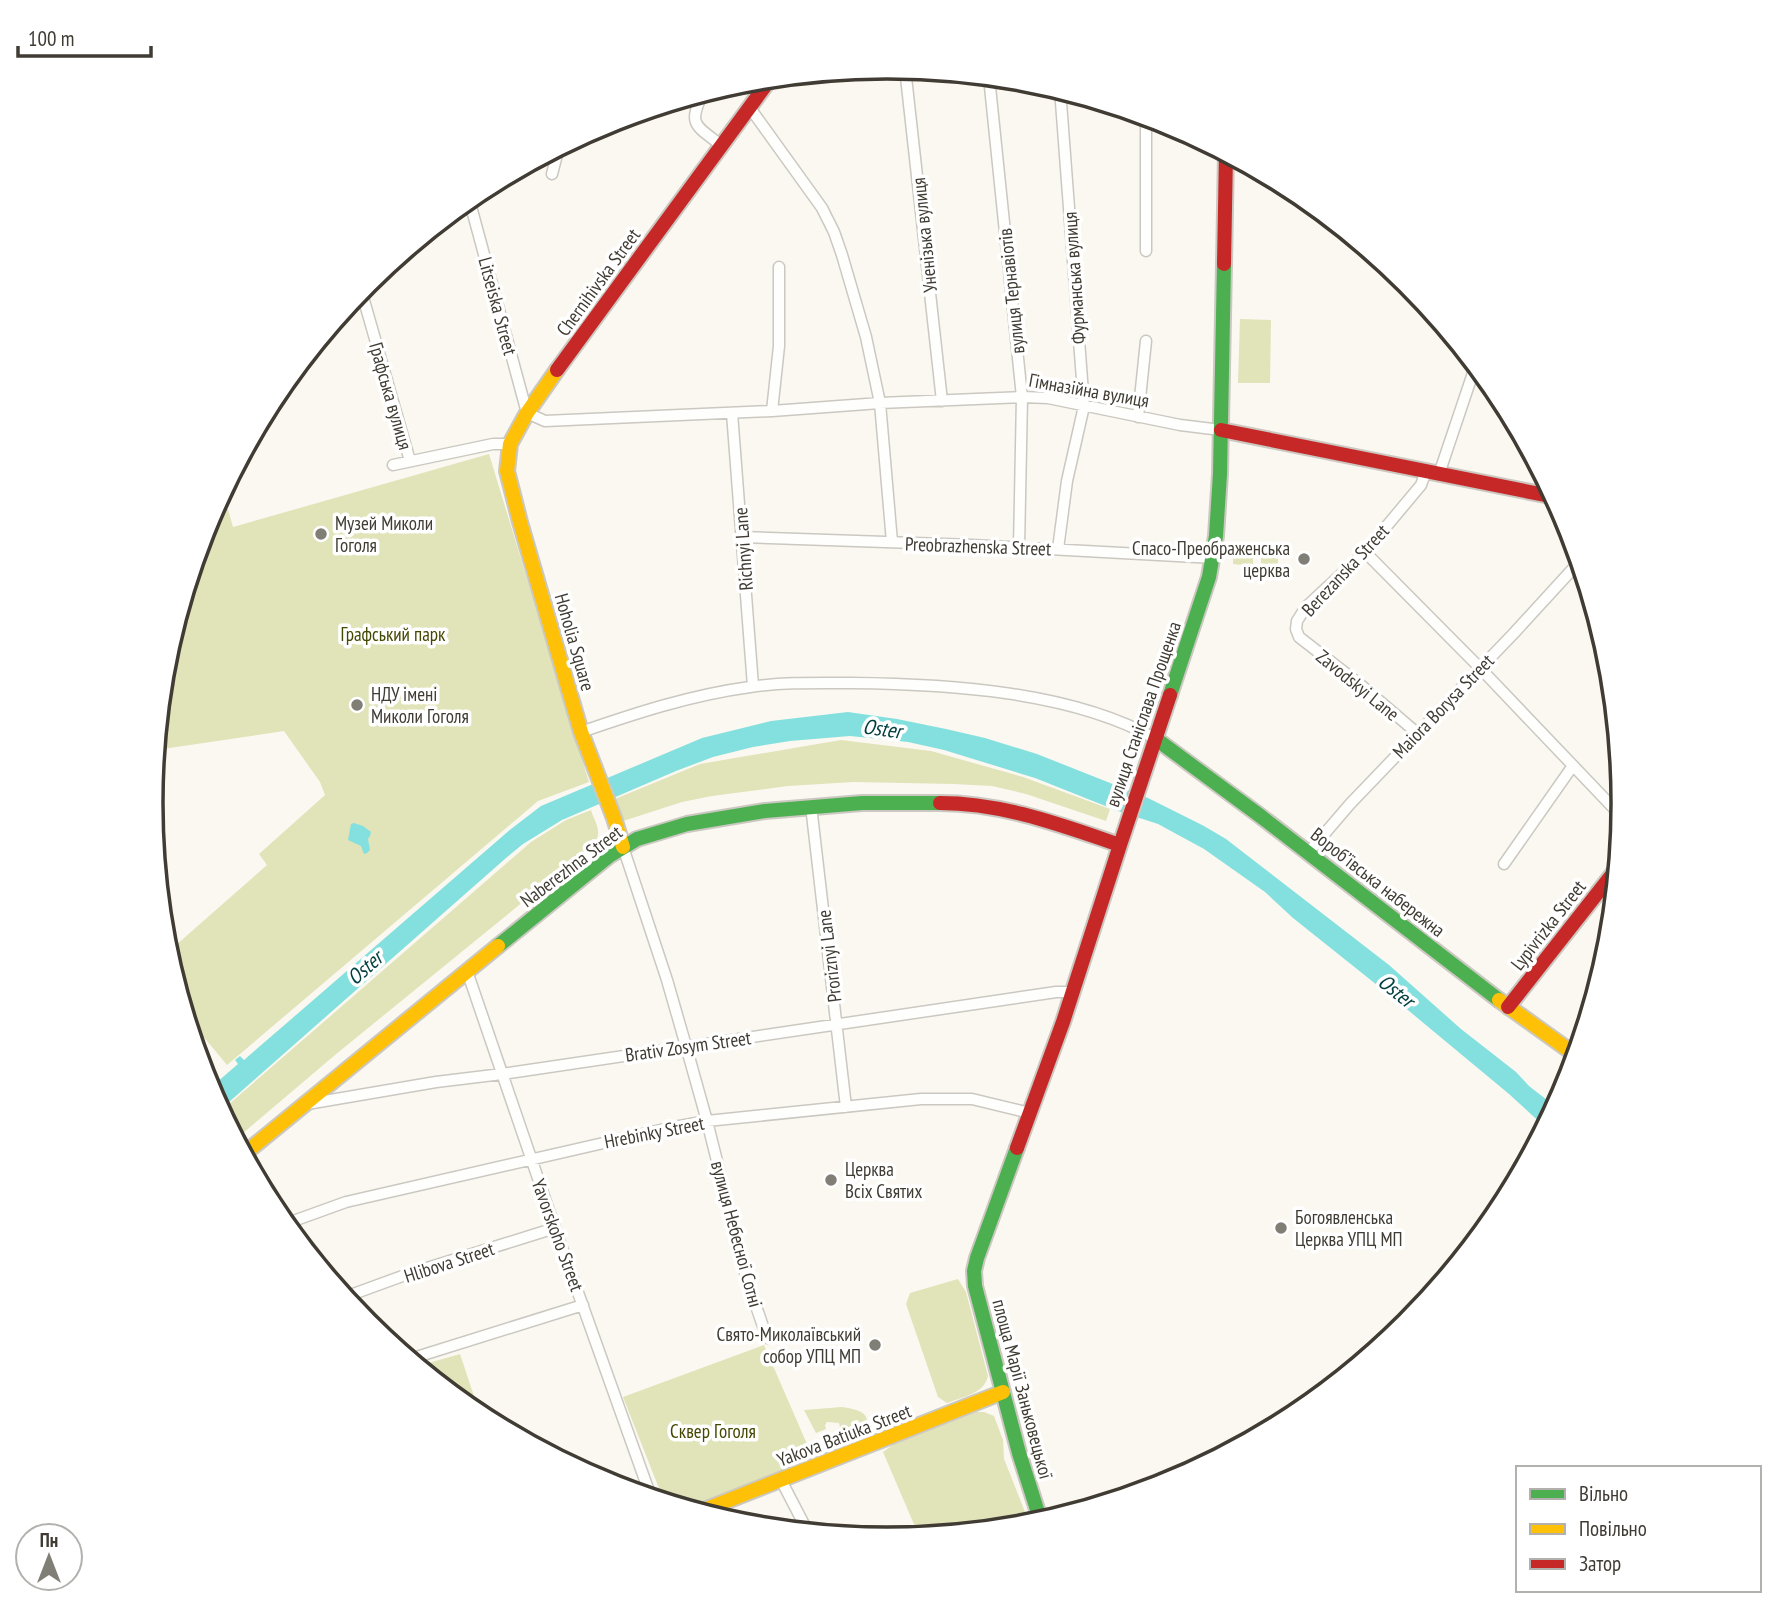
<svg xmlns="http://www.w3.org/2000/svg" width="1775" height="1606" font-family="'PT Sans Narrow',sans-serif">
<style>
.green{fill:#e1e3b9}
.water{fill:#84e0de}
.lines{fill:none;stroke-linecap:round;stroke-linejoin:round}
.street-casing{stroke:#cbc8c1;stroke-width:13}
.fast-casing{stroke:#cbc8c1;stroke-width:18}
.slow-casing{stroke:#cbc8c1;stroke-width:18}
.jam-casing{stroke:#cbc8c1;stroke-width:18}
.street{stroke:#fefefd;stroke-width:10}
.fast{stroke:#4caf50;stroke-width:14}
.slow{stroke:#ffc107;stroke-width:14}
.jam{stroke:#c62828;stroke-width:14}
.poi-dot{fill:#817e76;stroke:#fff;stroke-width:2.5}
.labels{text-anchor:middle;stroke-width:7;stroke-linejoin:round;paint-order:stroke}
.street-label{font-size:19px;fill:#403c34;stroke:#fff}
.poi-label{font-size:19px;fill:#403c34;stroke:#fff;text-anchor:start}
.park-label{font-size:19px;fill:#454800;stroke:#fff}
.water-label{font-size:21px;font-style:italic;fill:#003e3f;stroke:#fff}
.rim{fill:none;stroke:#403c34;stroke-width:3.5}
</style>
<rect width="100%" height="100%" fill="#fbf8f1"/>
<path class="green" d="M1240,319L1271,320L1270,383H1238Z
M489,454L589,782L538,801L227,1065L187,1017L167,953L267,865L259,854L325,795L320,782L284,731L156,750L165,659L207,521L223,492L233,527Z
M1233,549H1253V566L1233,564Z
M1261,549L1278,550V567L1261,565Z
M841,740L931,751L1023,777L1110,809L1106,821L1026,794L992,786L954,784L853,782L788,786L712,796L682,802L617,823L610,801L700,764Z
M591,810C593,817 598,825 598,832C600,845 574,863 565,872H560C554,884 535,893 524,901L335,1055L236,1139L221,1111L531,842L566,820Z
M190,1029L209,1053L200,1060Z
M958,1279L966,1292L988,1376C984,1394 963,1397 947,1403L938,1397L906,1304L910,1293Z
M764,1345L810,1451L808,1452L811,1461L689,1509L664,1501L623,1397Z
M460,1354L481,1417L418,1366Z
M842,1407C867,1411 872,1415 863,1439L838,1446L839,1438L837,1429L840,1427L839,1423L827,1422L825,1425L826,1429L816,1433L804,1410Z
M976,1412H984L994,1416L1003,1440L1004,1459L1029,1522L1010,1527L919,1536L883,1452L894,1444Z
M1158,1478L1159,1482L1104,1497L1103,1493Z"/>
<path class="water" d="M848,712L897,719L946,729L985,738L1037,754L1148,798L1204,826L1226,839L1389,965L1461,1029L1516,1072L1529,1086L1556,1107L1545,1127L1509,1094L1397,1001L1293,918L1265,892L1204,849L1158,824L1118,811L1035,778L944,750L908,742L850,736L790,741L753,747L713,757L676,771L562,820L523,844L506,858L220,1110L209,1089L238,1064L235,1060L240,1056L244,1060L511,829L541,806L702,738L771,721Z
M354,823L363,826L371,832L370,836L368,839L370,850L367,853L364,854L361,846L348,840L351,824Z"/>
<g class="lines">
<defs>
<path id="street" d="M905,68L942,401
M989,77L1022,397L1019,547
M703,93C687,126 696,125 722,146
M750,108L822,208L834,232L842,255L866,337L880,403L892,542
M552,174L559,147
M469,199L527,413L545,421L772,411L880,403L1022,397L1048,398L1180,425L1221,430
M1146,251V116
M361,290L410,461
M772,411L779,346V267
M732,413L753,686
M1138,417L1146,341
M393,465L493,444H510
M1439,474L1476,364
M742,537L972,545L1214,558
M1058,549L1067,481L1084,406L1060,89
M1365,552L1480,668L1623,818
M581,732C636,713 691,695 750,687C783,682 817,683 851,683C947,684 1071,691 1156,739
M1417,733L1362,686L1299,637L1296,629L1297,621L1306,607L1365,552L1421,485L1426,471
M811,806L846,1107
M623,847L667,980L686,1046L707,1121L746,1277L767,1338
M1308,853L1350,804L1515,632L1580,561
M1504,864L1572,767
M467,971L555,1228L651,1497
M307,1104L436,1082L502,1074L1056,992H1073
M285,1224L346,1202L669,1128L707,1121L921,1099H972L1030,1113
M345,1297L408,1274L555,1228
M410,1359L583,1305
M781,1480L808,1532
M910,1535L912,1537"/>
<path id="fast" d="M1170,695L1209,577L1216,536L1220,474L1224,264
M1156,739L1259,815L1499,1000
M498,946L609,856L637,839L687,824L765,811L862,803H940
M1017,1148L977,1258L974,1271L975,1286L1019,1453L1041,1522"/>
<path id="slow" d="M557,370L527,413L510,444L507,471L520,522L581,732L614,818L623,847
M1499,1000L1577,1056
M244,1154L498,946
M699,1512L1003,1392"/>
<path id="jam" d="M1224,264L1226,153
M557,370L771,78
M1221,430L1555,497
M940,803C1003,803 1061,825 1120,845L1170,695
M1508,1007L1618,867
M1017,1148L1063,1022L1120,845"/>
</defs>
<use href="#street" class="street-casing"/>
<use href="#fast" class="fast-casing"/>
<use href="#slow" class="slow-casing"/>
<use href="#jam" class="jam-casing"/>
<use href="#street" class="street"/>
<use href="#fast" class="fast"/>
<use href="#slow" class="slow"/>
<use href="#jam" class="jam"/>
</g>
<g class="poi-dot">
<circle cx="321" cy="534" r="7"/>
<circle cx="1304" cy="559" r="7"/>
<circle cx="357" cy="705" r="7"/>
<circle cx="831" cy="1180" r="7"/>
<circle cx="1281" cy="1228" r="7"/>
<circle cx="875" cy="1345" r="7"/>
</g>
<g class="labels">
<g class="street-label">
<text transform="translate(924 235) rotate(-96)" y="7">Уненізька вулиця</text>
<text transform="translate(1074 278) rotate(-94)" y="7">Фурманська вулиця</text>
<text transform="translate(598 282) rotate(-54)" y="7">Chernihivska Street</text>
<text transform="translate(1011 291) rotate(-96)" y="7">вулиця Тернавіотів</text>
<text transform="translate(498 306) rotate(75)" y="7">Litseiska Street</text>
<text transform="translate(1089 390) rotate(10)" y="7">Гімназійна вулиця</text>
<text transform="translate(391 396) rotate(74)" y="7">Графська вулиця</text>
<text transform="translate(978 546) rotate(2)" y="7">Preobrazhenska Street</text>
<text transform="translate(743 549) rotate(-94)" y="7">Richnyi Lane</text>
<text transform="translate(1345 570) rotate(-47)" y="7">Berezanska Street</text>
<text transform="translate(575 642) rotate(74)" y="7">Hoholia Square</text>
<text transform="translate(1358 685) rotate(39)" y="7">Zavodskyi Lane</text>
<text transform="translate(1443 706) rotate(-46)" y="7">Maiora Borysa Street</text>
<text transform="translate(1143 714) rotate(-71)" y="7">вулиця Станіслава Прощенка</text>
<text transform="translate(571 866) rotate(-37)" y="7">Naberezhna Street</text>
<text transform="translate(1378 882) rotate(38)" y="7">Воробʼївська набережна</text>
<text transform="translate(1548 925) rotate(-52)" y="7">Lypivrizka Street</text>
<text transform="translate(829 956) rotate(-97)" y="7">Proriznyi Lane</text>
<text transform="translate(688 1046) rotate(-8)" y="7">Brativ Zosym Street</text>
<text transform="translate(654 1132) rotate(-11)" y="7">Hrebinky Street</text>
<text transform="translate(737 1234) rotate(75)" y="7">вулиця Небесної Сотні</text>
<text transform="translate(558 1235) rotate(70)" y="7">Yavorskoho Street</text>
<text transform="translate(449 1262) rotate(-18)" y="7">Hlibova Street</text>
<text transform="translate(1023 1389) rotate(75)" y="7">площа Марії Заньковецької</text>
<text transform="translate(844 1435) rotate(-21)" y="7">Yakova Batiuka Street</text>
</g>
<g class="poi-label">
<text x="335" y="530">Музей Миколи<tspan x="335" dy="22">Гоголя</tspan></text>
<text x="1290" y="555" text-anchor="end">Спасо-Преображенська<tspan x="1290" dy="22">церква</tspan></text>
<text x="371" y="701">НДУ імені<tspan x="371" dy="22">Миколи Гоголя</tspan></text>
<text x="845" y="1176">Церква<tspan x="845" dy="22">Всіх Святих</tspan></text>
<text x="1295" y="1224">Богоявленська<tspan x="1295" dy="22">Церква УПЦ МП</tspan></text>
<text x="861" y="1341" text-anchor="end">Свято-Миколаївський<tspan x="861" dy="22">собор УПЦ МП</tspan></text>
</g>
<g class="park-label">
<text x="393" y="641">Графський парк</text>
<text x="713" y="1438">Сквер Гоголя</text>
</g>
<g class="water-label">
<text transform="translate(882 729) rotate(8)" y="7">Oster</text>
<text transform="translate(365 968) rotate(-41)" y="7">Oster</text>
<text transform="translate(1396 991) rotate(39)" y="7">Oster</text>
</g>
</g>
<path d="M0 0H1775V1606H0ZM163 803a724 724 0 1 1 1448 0a724 724 0 1 1-1448 0Z" fill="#fff" fill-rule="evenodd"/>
<path class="rim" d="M163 803a724 724 0 1 1 1448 0a724 724 0 1 1-1448 0Z"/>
<rect x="1516" y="1466" width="245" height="126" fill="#ffffff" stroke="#b3b1ae" stroke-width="2"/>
<rect x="1530" y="1489" width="35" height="10" fill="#4caf50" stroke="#b3b1ae" stroke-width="2"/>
<text x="1579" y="1501" font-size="21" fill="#403c34">Вільно</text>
<rect x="1530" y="1524" width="35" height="10" fill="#ffc107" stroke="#b3b1ae" stroke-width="2"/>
<text x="1579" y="1536" font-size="21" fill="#403c34">Повільно</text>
<rect x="1530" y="1559" width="35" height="10" fill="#c62828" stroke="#b3b1ae" stroke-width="2"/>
<text x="1579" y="1571" font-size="21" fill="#403c34">Затор</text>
<g transform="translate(49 1557)"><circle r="33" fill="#ffffff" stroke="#b3b1ae" stroke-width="2"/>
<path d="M0-5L12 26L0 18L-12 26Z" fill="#817e76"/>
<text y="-10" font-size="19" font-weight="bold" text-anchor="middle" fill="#403c34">Пн</text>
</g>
<path d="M18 46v10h133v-10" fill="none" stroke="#403c34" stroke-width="3.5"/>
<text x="28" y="46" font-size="21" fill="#403c34" stroke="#ffffff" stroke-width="5" paint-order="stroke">100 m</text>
</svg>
